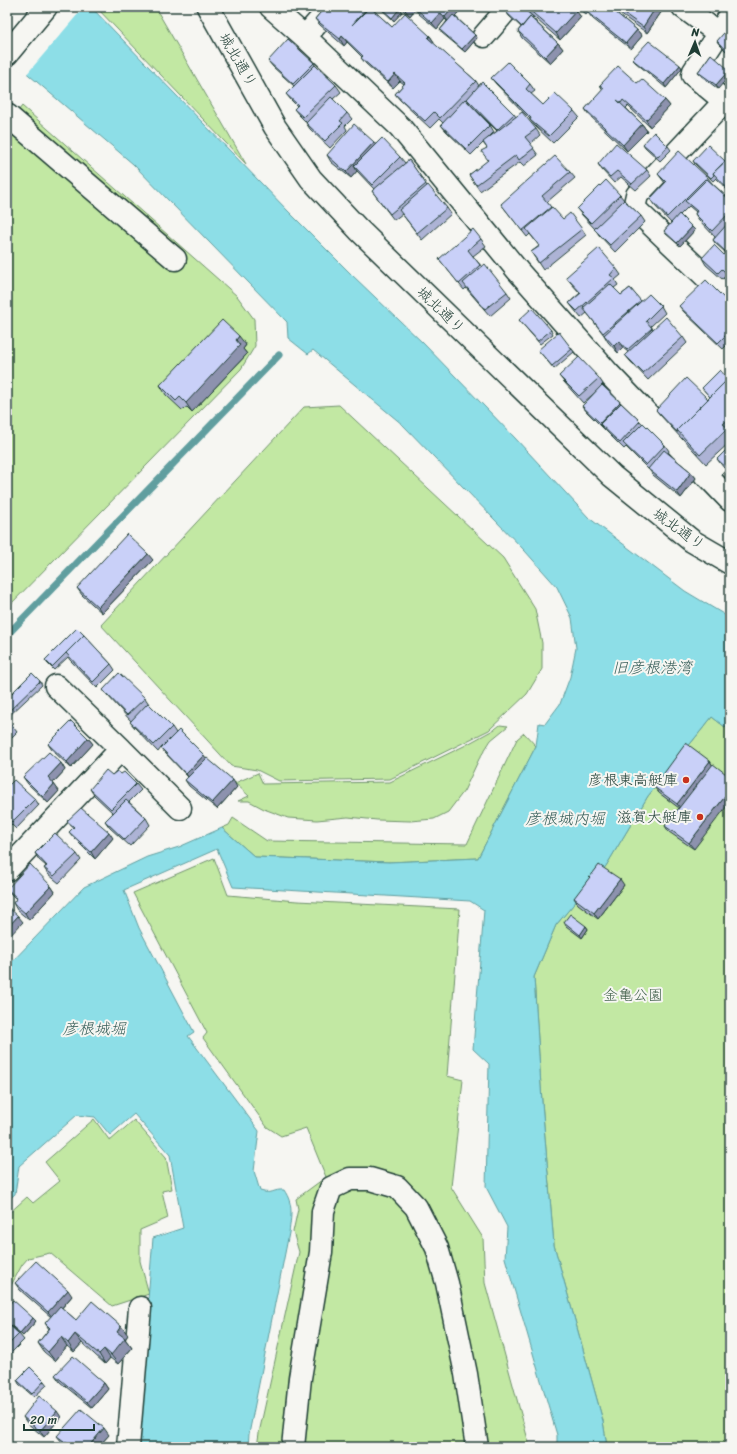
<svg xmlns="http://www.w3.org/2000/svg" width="737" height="1454" font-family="Sriracha,'Klee One',sans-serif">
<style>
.green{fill:#c2e8a3;stroke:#70926c}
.water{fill:#8ddee7;stroke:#619e9f}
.pier{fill:#f6f6f2}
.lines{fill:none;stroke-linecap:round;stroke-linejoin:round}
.stream{stroke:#619e9f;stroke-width:7}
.minor-casing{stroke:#1f3d34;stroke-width:25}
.major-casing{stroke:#1f3d34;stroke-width:25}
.minor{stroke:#f6f6f2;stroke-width:22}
.major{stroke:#f6f6f2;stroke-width:22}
.wall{fill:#adb3d5;stroke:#1f3d34;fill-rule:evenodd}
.shaded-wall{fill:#8d92ae;stroke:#1f3d34}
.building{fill:#c9d0f8;stroke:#1f3d34}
.poi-dot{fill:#c8321e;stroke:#f6f6f2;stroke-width:1.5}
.labels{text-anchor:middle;stroke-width:4;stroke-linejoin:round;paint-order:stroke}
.street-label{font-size:15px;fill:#1f3d34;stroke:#f6f6f2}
.poi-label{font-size:15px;fill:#1f3d34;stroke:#f6f6f2;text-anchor:end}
.park-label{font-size:15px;fill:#405f4a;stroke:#f6f6f2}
.water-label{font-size:16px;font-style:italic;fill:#355d58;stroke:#f6f6f2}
</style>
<rect width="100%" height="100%" fill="#f6f6f2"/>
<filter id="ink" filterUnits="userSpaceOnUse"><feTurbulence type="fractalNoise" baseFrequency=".025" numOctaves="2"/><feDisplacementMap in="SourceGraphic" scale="8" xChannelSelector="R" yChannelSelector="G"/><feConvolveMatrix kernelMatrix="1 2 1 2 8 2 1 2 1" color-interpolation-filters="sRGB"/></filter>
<g filter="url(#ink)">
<path class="green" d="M96,7H155L246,164Z
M22,106L237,296L254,319L255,346L241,369L7,608V125Z
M339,405L503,558L535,609L542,643V669L527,694L489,730L390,779L279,781L257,770L231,766L101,625L304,407Z
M712,717L725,727L730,721V1447H607L603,1421L554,1245L542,1102L534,977L556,925L606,866L648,796Z
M500,725L508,726L491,740L479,759L464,791L448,812L434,819L410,821L377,820L348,817L317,820L288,818L264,809L249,801H238L249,796L235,783L258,773L263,784L390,782L464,746L495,729Z
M524,733L536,746L478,858L389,862L255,857L222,828L229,825L233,818L267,841L467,844L517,739Z
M214,858L228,895L297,901L460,909L447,1076L463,1080L451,1187L483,1238L485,1283L530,1447H257L259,1433L299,1252L293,1232L298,1209L296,1199L326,1177L306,1128L281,1136L267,1127L203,1038L207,1033L133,893Z
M94,1119L110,1141L134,1120L166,1157L172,1189L162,1191L168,1218L140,1230V1261L149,1294L112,1306L50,1253L28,1258L22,1265L7,1293V1215L27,1197L33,1203L60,1181L45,1162Z"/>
<path class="water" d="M7,7H91L288,211L352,275L423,343L515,438L589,518L685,591L730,618V721L725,727L712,717L648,796L606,866L556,925L534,977L542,1102L554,1245L603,1421L607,1447H557V1435L505,1258L507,1227L486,1187L489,1064L473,1049L484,910L470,901L233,887L217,849L124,890L139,928L194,1032L188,1036L259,1131L254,1171L260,1191C273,1195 273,1189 284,1190C294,1205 291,1216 289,1233L249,1434L248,1447H136L153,1238L183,1228L170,1155L134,1114L110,1135L95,1117L77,1115L19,1166L15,1194L7,1201V967L84,887L147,857L179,847L222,828L255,857L389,862L478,858L536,746L539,723L545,724L560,704L570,677L576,648L572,618L557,587L525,551L403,425L313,350L308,354L288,338L287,322L133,164L9,58L7,55Z"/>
<path class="pier" d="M9,7H84L26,75L7,59V10Z"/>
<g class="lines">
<path class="stream" d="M7,635L279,355"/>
<defs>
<path id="minor" d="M271,7L305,37L400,127L518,271L609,374L730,500
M683,7L718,33
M730,16L694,71L693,75L722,99L723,103L637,195L634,208L730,300
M484,36L509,7
M305,37L331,7
M7,115L175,259
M705,475L730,450
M56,686L121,749
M7,870L121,749L180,808
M128,1447L140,1308
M293,1447L300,1378L321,1252L323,1211L331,1188L350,1179H370L397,1187L416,1207L437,1248L447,1283L466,1374L477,1447"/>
<path id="major" d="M208,7L275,127L311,179L359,230L612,476L692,541L730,563
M7,54L46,7"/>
</defs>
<use href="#minor" class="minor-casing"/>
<use href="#major" class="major-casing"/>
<use href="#minor" class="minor"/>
<use href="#major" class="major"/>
</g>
<path class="wall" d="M325,7H375L376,9L374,11L392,27L430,36L434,42L433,43L476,81L479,86L514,114L516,117L536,129L540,135L530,144L538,155L524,166L520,162L480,191L469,175L488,161L487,148L483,143L471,155L446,131L441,125L443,123L439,119L430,128L400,100L395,94L404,84L400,81L393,88L366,64L361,58L362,57L347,42L344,46L320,25L315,19ZM467,101H468L471,105L497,131L487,139L494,132L490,125Z
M379,7H398L402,12L394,21Z
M399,7H463L455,16L475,35L477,38L465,52L442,33L440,30L447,21L445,19L437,29L419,14L415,9L410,16Z
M525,7L576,11L581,17L560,40L529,13Z
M577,7H609L637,30L642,36L631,49L593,19L588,13L592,8L586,15Z
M610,7H663L664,8L647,33Z
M506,12L536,21V22L558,43L563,49L550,63L522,38L518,31L521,27L509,16Z
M730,28V55L719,44L717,41Z
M711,54L718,89L700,75L698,72Z
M632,59L680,65L682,68L666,88L635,62Z
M268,61L314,63L315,65L336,85L341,92L333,99L347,113L352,119L345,126L347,130L330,148L310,129L306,123V122L299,115L294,109L297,106L291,100L286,94L294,86L273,67Z
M491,78L530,84L535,91L531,94L543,105L574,111L579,117L553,143L535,126L530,120V119L496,84Z
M637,83L665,100L670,106L650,127L628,106L626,108L642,124L647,131L627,151L589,115L585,109L603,90L600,85Z
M375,144L400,157L405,163L409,160L427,186L447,208L451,214L422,240L402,214L394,220L372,191L374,189L357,171L351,178L331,162L327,155Z
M643,144L668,146L671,150L660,161L645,147Z
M730,157V193L716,178L713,181L695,164L693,161H725Z
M598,164L647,170L651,176L636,190L621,177L614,183L602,170Z
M570,172L575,178L547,202L551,208L563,219L582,229L586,235L543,270L531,252L539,246L530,234L527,237L501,204Z
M658,174L707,177L712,183L730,200V279L727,276L722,279L706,265L702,258L724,255L726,253L715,243L713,240L715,237L699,220L695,214L696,212L689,206L680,215L695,230L680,246L666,234L664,231L671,223L654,205L650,199L665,183Z
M620,195L624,200L641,216L645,222L615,252L599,235L595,229L582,215L577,209Z
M481,239L486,246L473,256L482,267L507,292L511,298L490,316L466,288L464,290L439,259Z
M616,268L621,275L615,280L618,285L614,288L621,295L630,288L641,302L661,306L665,313L651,326L653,329L683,337L687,343L648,380L630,361L625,355L628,352L623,348L618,353L608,342L604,335L587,313L581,318L569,303L580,293L571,283L566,277Z
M730,304V342L723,349L684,312L679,306Z
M519,320L551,330L553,334L540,344Z
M246,345L243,349L247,354L192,412L187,407L182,410L166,395L160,385Z
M572,349L574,352L554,369L538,350Z
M559,376L599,378L603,384L602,385L665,445L669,451L668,453L691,472L696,478L681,498L653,475L650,471L626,447L624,449L587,412L582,406L599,389L583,403L564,382Z
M730,377V442L706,464L682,438V439L661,416L656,410L708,399L710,397L702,388L728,379Z
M730,446V474L724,468L717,459Z
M153,560L102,613L82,595L77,588Z
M77,628L111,664L115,670L97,688L70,660L68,657L54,670L47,663L45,660Z
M40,681L42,685L9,716L7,714V698Z
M103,690L145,698L149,704L172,727L176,733L237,787L217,809L189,786L185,780L188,777L166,754L161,748L158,752L135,728L130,722L131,721L108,696Z
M7,720L10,723L17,732L7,742Z
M88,738L93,744L71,768L52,750L48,744Z
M710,761L712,765L694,849L669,832L665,826L679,808L659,793L654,787Z
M61,763L65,770L53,783L59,791L48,803L28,784L23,777Z
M121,774L136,784L141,790L129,802L146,818L150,825L130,846L110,828L105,821L113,813L94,795L90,789L112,775Z
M7,787L35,799L39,805L16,829L7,820Z
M67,821L113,838L95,859L74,838L69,832L73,828Z
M7,833L12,840L7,845Z
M35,853L77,854L81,860L59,883L48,874L44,868L46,866L39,860Z
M624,885L598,919L578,904L574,898Z
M51,886L55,892L29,920L17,910L13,903L16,899L12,895L7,889Z
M564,922L586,926L588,929L582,938L566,926Z
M15,1283L72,1296L62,1308L76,1320L128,1335L125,1339L132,1348L118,1364L110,1358L105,1364L82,1343L74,1352L67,1346L55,1361L44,1352L38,1343L49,1329L45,1323L51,1317L20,1290Z
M7,1307L36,1321L23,1336L10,1325L19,1334L24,1340L7,1357Z
M55,1375L104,1383L108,1389L92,1408L60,1382Z
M17,1380L44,1381L47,1385L34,1397L19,1384Z
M23,1417H61L44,1437L27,1423Z
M109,1435L98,1447H68L62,1442L57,1436Z"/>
<path class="shaded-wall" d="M368,7H375L376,9L357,32L352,25Z
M407,7H417H414L415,9L410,16L405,10Z
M453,7H463L449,23L445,17Z
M656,7H663L664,8L647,33L643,27Z
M400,8L402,12L394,21L392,18Z
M576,11L581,17L560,40L556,33Z
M441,13L445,19L437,29L432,23Z
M637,30L642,36L631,49L626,43Z
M475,35L477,38L465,52L462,49Z
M342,36L347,42L344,46L340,39Z
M430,36L434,42L432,45L428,38Z
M558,43L563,49L550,63L545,57Z
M680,65L682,68L666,88L664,84Z
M729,70L730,71V75L718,89L716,85Z
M395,74L400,81L393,88L388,82Z
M665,100L670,106L650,127L646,120Z
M642,124L647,131L627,151L623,145Z
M374,142L378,149L354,166L357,171L351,178L346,172Z
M692,227L695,230L680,246L677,243Z
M239,336L246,345L243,349L247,354L192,412L186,403Z
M619,341L623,348L618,353L614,346Z
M620,402L624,408L602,426L600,423Z
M691,472L696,478L681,498L677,492Z
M148,554L153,560L102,613L98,607Z
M88,738L93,744L71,768L67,762Z
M204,755L208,761L191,780L186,774Z
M710,761L714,768L682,810L677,804Z
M61,763L65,770L52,784L48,777Z
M233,780L237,787L217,809L212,803Z
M54,784L59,791L48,803L43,797Z
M730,790V802L694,849L689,843Z
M109,832L113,838L95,859L91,852Z
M620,879L624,885L598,919L594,913Z
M51,886L55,892L29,920L25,913Z
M18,916L23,922L7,939V928Z
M586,926L588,929L582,938L580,935Z
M68,1290L72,1296L53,1318L48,1312Z
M33,1318L36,1321L23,1336L20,1333Z
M121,1326L128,1335L125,1339L132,1348L118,1364L111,1355L117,1332Z
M75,1334L82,1343L74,1352L68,1343Z
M61,1337L67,1346L55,1361L48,1352Z
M104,1349L110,1358L105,1364L99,1354Z
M104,1383L108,1389L92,1408L87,1402Z
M57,1411L61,1417L44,1437L40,1431Z
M104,1428L109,1435L98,1447H88Z"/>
<path class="building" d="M325,7H368L352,25L370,7L392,27L405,13L430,36L428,38L476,81L440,118L434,112L425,121L395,94L405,83L395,74L388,82L361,58L363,56L342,36L340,39L315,19Z
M380,7H398L400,8L392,18Z
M402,7H407L405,10Z
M414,7H453L445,17L441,13L432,23Z
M511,7H522L534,18L533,19L530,17L522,27L506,12Z
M526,7H572L576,11L556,33Z
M593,7H609L637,30L626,43L588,13Z
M615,7H656L643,27Z
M453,15L475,35L462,49L440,30Z
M530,17L558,43L545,57L518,31Z
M729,27L730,28V55L717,41Z
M288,39L314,63L293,84L268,61Z
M649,41L680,65L664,84L632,59Z
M711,54L729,70L716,85L698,72Z
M508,62L530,84L526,89L543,105L555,93L574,111L549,136L530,120L531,118L491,78Z
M315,65L336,85L303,117L294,109L298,105L286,94Z
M618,66L637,83L642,79L665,100L646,120L623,100L621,103L617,100L642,124L623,145L585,109L604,88L600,85Z
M482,82L514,114L497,130L467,99Z
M331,97L347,113L340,121L343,123L325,141L306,123Z
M465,99L490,125L466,149L441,125Z
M522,112L536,129L525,137L534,148L519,160L516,155L476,185L469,175L488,160L481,151L487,148L483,142Z
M354,124L374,142L346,172L327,155Z
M654,132L668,146L658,157L643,144Z
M382,138L400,157L372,185L354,166Z
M616,143L647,170L632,184L617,171L610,177L598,164Z
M708,145L725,161L713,173L714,175L711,178L693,161Z
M679,151L707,177L667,217L650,199L666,182L658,174Z
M555,156L570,172L542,196L551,207L522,231L501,204Z
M730,157V191L713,173Z
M409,160L426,184L390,214L372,191Z
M707,179L730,200V212L712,231L695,214L697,211L685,201Z
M606,180L620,195L591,223L577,209Z
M428,185L447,208L417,233L399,210Z
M624,200L641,216L610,245L594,229Z
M552,207L563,219L570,213L582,229L539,263L531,252L540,246L526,229Z
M679,214L692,227L677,243L664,231Z
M729,222L730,223V248L726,252L713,240Z
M473,229L481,239L468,250L480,265L459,284L439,259Z
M714,245L724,255L730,249V277L722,269L718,273L702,258Z
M599,248L616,268L610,275L614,278L577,311L569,303L581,293L566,277Z
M485,264L507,292L485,309L463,283Z
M706,280L730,304V331L718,343L679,306Z
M610,284L621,295L630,288L641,301L603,333L583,308Z
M649,294L661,306L646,321L652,328L627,350L619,341L614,346L604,335Z
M532,308L551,330L538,341L519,320Z
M666,317L683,337L643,373L625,355Z
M222,320L239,336L236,340L240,345L186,403L180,397L176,401L160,385Z
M559,332L572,349L552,366L538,350Z
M730,348V355L727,351Z
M579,357L599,378L579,396L559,376Z
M720,370L728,379L710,397L702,388Z
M730,377V418L723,424L728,428L700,455L677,430Z
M686,378L708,399L677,430L678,432H677L656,410Z
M602,385L620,402L600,423L582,406Z
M621,403L640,421L620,443L600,424Z
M643,423L665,445L646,465L623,443Z
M730,446V471L717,459Z
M664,450L691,472L677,492L648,469Z
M127,534L148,554L98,607L77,588Z
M77,628L84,635L52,667L45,660Z
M84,635L111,664L93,682L66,653Z
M32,673L40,681L7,713V698Z
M119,673L145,698L127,715L103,690Z
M148,703L172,727L154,745L130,722Z
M7,720L10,723L7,726Z
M71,721L88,738L67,762L48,744Z
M179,730L204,755L186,774L161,748Z
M686,743L710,761L677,804L654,787Z
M49,752L61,763L48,777L54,784L43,797L23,777Z
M207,758L233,780L212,803L185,780Z
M713,764L730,777V790L689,843L665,826Z
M106,770L112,775L117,771L121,774L124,772L136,784L111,809L90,789Z
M14,780L35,799L12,822L7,818V787Z
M126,800L146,818L125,840L105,821Z
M81,808L109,832L91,852L69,832L74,827L67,821Z
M55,833L77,854L54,876L44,868L47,866L35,853Z
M30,864L51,886L25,913L13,903L17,898L7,889Z
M599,865L620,879L594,913L574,898Z
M7,906L18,916L7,928Z
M570,914L586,926L580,935L564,922Z
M36,1261L68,1290L48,1312L15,1283Z
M13,1300L33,1318L20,1333L7,1322V1307Z
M92,1301L121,1326L117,1332L125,1338L111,1355L104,1349L99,1354L75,1334L68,1343L61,1337L48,1352L38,1343L50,1328L45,1323L60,1306L76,1320Z
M7,1323L19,1334L7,1346Z
M73,1356L104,1383L87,1402L55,1375Z
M30,1367L44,1381L32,1394L17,1380Z
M39,1396L57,1411L40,1431L23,1417Z
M81,1409L104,1428L88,1447H72L57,1436Z"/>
</g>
<g class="poi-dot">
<circle cx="686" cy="780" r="4"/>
<circle cx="700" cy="817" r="4"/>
</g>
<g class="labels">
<g class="street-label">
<text transform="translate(238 60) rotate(60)" y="5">城北通り</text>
<text transform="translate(441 310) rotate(44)" y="5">城北通り</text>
<text transform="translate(679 529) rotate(36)" y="5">城北通り</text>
</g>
<g class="poi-label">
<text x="678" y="785">彦根東高艇庫</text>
<text x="692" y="822">滋賀大艇庫</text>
</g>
<g class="park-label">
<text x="633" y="1000">金亀公園</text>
</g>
<g class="water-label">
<text x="652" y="673">旧彦根港湾</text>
<text x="565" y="824">彦根城内堀</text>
<text x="94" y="1034">彦根城堀</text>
</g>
</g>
<rect width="737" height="1454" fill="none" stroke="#f6f6f2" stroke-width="24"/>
<rect x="12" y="12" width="713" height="1430" fill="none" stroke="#1f3d34" stroke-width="1.5" filter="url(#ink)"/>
<g transform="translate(695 42) rotate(2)" stroke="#f6f6f2" stroke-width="3" paint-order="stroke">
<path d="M0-3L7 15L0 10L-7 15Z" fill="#1f3d34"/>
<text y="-6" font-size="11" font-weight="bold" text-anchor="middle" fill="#1f3d34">N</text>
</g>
<path d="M24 1424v6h70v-6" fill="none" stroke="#1f3d34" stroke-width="2"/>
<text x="30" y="1424" font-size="12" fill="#1f3d34" stroke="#f6f6f2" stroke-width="3" paint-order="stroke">20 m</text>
</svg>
